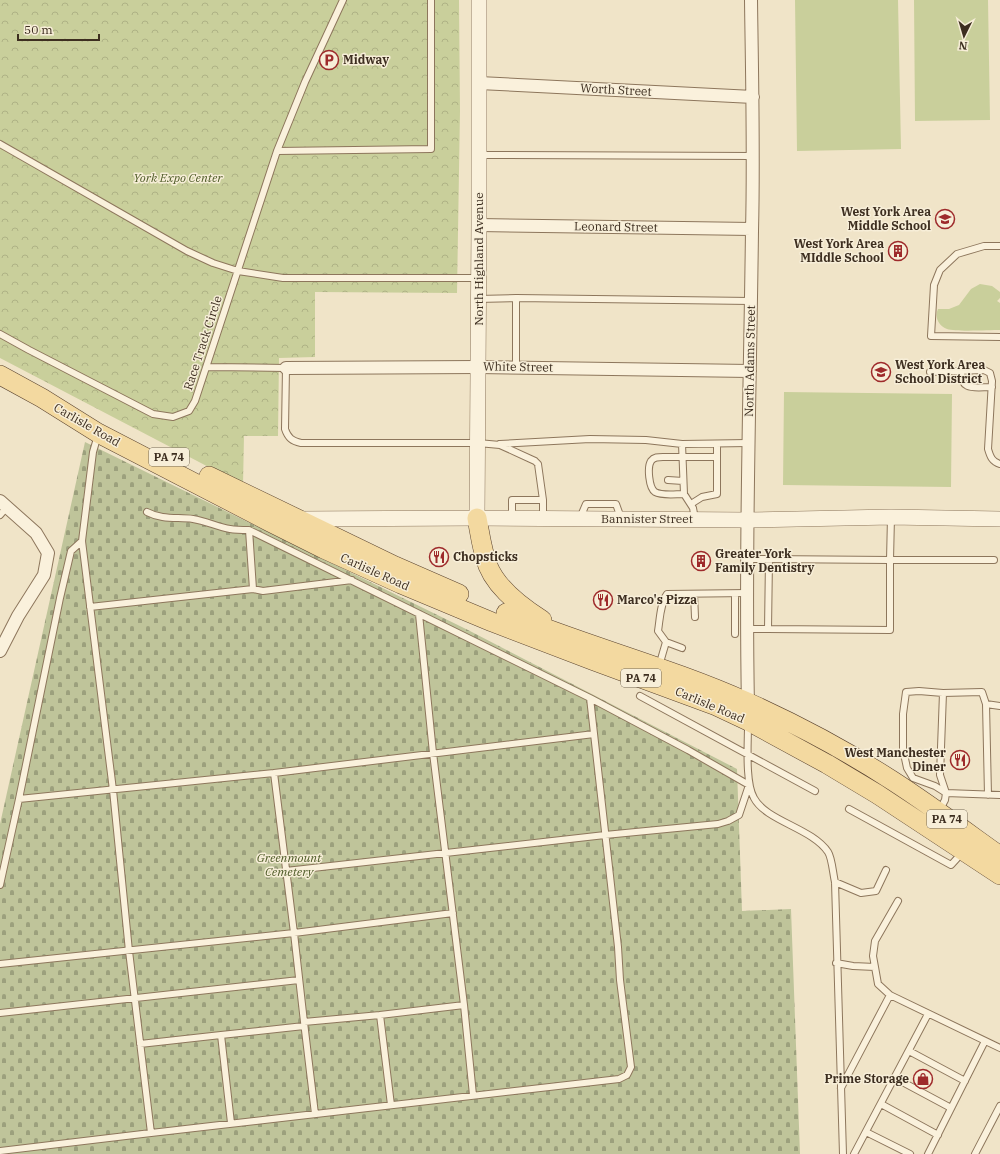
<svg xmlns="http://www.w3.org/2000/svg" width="1000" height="1154" font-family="'IBM Plex Serif',serif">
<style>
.grass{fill:#c9cf9b}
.cemetery{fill:url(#cemetery-stones)}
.park{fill:url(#park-crowns)}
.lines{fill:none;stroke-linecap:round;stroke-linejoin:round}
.service-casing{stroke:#8d765c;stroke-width:8}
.minor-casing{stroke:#8d765c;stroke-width:14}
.tertiary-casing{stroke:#8d765c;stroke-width:16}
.primary-casing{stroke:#5b4430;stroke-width:20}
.service{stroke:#faf1dc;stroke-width:6}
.minor{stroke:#faf1dc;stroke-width:12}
.tertiary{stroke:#faf1dc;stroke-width:15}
.primary{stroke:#f3d9a0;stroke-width:19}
.labels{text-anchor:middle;stroke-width:3;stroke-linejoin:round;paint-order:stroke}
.shield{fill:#f7eed8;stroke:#756857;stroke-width:1}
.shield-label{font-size:11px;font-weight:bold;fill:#3d2e20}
.poi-label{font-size:12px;font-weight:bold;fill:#3d2e20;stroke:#f7eed8;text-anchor:start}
.street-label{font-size:12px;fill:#3d2e20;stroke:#f7eed8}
.park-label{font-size:12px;font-style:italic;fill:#4d5a26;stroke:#f7eed8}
</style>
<defs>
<pattern id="cemetery-stones" width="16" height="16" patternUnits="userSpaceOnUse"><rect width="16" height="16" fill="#bfc49a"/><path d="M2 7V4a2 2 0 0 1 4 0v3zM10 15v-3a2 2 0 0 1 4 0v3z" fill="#9ca07d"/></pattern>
<pattern id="park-crowns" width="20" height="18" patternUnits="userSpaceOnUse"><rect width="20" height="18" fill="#c9cf9b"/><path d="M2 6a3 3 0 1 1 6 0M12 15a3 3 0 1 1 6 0" fill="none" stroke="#aeb285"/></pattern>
</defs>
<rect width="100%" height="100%" fill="#f0e4c8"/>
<path class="grass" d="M795,0H898L901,149L797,151Z
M914,0H988L990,120L915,121Z
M980,284L992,286L1000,292V298L997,301L1000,303V330C989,330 956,332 947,329C939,326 934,317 938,309H949L959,305L971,289Z
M784,392L952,394L951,487L783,485Z"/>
<path class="cemetery" d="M85,442L468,630L737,769L742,911L791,909L800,1154H0V824Z"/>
<path class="park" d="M0,0H459L460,111L457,293L315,292V357L279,358L278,436H244L243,485L0,358Z"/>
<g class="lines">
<defs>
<path id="service" d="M0,144L187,251L213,263L238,271L283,278H478
M277,151L431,149V0
M479,155L753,156
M1000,246H984L957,254L940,270L934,285L931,336L1000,337
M478,299L516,298L751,301
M0,334L29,350L153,414L173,417L189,411L195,401L277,151L305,82L343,0
M207,367L286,368L285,429C288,438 292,441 301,443H478L500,445L535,461L538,464L543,500
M516,367V298
M961,370C960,392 975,387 992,387
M930,372L984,370L990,373L992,381L988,449C990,456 992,462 1000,464
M500,444L590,439L646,440L682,444
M668,480L683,481
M684,494C675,494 662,496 655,492C649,488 647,467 651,461C654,457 658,457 663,457H717
M691,504L702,497L717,494V444
M147,512C162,520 177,517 193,519C206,521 218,527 230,529C236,530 243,530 249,530
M0,515L7,507
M512,518V500H543V519
M580,518L586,504H616L621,518
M695,519L693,508L684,494L682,444L748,443
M748,559L890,560L891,517
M253,589L263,591L352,580
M694,594L695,617
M735,594V634
M90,607L253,589L249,530L590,698L618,947L620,980L631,1067L627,1075L619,1079L151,1133L129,951L113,790L82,541L93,452L98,435
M419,614L433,753L464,1005L473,1095
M748,629H768L769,559
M768,629L890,630V560H994
M666,642L658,631C660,619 660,604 667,594L748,593
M659,666L666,642L682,648
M640,696L815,791
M986,704L988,795
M1000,706L986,704L982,692L943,693L919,691L906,692L903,714V749L907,768L913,778L935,786L946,793L1000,795
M748,725C748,743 745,783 754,798C766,821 812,828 828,852C832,858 833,874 835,882L843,1154
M274,773L594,734
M19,799L274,773L294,933L304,1022
M849,809L951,865L962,853
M939,811L945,800L946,793L940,775L943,693
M286,871L605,835L718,824L728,821L739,815L749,785L688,750L590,698
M835,882L861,893L876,891L886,870
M0,885L19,799L60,598L71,551L82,541
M836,963L853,966L875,967L878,984L890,995L1000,1048
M0,964L294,933L453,913
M875,967L873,956L875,941L898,901
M0,1013L299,980
M221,1035L304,1026
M140,1044L221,1035L231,1123
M909,1051L965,1081
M895,1078L951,1108
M841,1088L890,995
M881,1104L938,1135
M391,1105L380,1015L464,1005
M315,1114L304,1022L380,1015
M866,1132L910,1154
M0,1151L151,1133
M854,1154L928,1014
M928,1154L985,1041
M975,1154L1000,1106"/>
<path id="minor" d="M479,83L753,97
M479,225L752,229
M286,368L478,367L750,371
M0,501L36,533L48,553L44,575L18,616L0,651
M748,707C745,548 750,389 752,231C754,154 752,77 751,0"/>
<path id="tertiary" d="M477,518L479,225V0
M300,519L477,518L748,520L891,517L1000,519"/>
<path id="primary" d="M0,375L42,398L98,433L270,522L324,549L401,584L492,622L594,661L714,705L748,721L827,764L877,794L1000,875
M209,476L395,566L459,594
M477,518C480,534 482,551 488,566C497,588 523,608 542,620
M506,613C586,646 669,667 747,702C798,725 847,751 893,781C930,805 965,831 1000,856"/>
</defs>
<use href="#service" class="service-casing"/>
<use href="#minor" class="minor-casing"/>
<use href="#tertiary" class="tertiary-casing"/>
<use href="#primary" class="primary-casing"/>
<use href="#service" class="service"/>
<use href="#minor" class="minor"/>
<use href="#tertiary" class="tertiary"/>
<use href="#primary" class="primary"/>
</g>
<defs>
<symbol id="parking-ring" viewBox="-11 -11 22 22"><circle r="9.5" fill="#f7eed8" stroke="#9e2a2b" stroke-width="1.5"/><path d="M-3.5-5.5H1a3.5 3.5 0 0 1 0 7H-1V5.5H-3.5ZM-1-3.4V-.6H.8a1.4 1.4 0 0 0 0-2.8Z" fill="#9e2a2b"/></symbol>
<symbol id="school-ring" viewBox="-11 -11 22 22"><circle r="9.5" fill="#f7eed8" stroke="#9e2a2b" stroke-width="1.5"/><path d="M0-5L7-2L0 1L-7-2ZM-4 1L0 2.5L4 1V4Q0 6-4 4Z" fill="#9e2a2b"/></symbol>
<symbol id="building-ring" viewBox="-11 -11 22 22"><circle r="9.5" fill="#f7eed8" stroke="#9e2a2b" stroke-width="1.5"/><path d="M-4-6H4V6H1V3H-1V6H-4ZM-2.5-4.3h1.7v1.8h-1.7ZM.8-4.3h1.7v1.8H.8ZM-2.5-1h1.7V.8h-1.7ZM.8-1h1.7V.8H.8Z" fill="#9e2a2b"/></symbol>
<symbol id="restaurant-ring" viewBox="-11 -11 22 22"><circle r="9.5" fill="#f7eed8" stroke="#9e2a2b" stroke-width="1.5"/><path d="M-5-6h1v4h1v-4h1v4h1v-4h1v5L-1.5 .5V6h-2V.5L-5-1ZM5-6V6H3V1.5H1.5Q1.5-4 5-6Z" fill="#9e2a2b"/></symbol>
<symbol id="shop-ring" viewBox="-11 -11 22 22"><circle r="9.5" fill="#f7eed8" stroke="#9e2a2b" stroke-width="1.5"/><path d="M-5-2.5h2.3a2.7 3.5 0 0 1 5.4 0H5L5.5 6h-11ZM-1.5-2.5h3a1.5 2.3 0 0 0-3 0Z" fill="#9e2a2b"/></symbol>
</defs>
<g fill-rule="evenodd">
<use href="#parking-ring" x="318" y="49" width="22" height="22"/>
<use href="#school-ring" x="934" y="208" width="22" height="22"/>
<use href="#building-ring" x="887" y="240" width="22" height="22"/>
<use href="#school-ring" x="870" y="361" width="22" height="22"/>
<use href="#restaurant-ring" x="428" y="546" width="22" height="22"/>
<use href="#building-ring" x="690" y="550" width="22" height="22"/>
<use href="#restaurant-ring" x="592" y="589" width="22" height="22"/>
<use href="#restaurant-ring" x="949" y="749" width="22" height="22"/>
<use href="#shop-ring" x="912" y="1068" width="22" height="22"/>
</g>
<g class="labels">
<g class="shield">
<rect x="149" y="448" width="40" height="18" rx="3"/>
<rect x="621" y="669" width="40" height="18" rx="3"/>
<rect x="927" y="810" width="40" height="18" rx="3"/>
</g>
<g class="shield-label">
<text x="169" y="461">PA 74</text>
<text x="641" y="682">PA 74</text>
<text x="947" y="823">PA 74</text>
</g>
<g class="poi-label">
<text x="343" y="64">Midway</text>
<text x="931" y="216" text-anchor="end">West York Area<tspan x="931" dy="14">Middle School</tspan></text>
<text x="884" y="248" text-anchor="end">West York Area<tspan x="884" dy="14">MIddle School</tspan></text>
<text x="895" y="369">West York Area<tspan x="895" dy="14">School District</tspan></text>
<text x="715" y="558">Greater York<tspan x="715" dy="14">Family Dentistry</tspan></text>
<text x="453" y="561">Chopsticks</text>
<text x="617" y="604">Marco's Pizza</text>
<text x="946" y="757" text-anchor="end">West Manchester<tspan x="946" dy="14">Diner</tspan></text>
<text x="909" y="1083" text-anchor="end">Prime Storage</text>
</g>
<g class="street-label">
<text transform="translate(616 90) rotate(3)" y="4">Worth Street</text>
<text transform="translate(616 227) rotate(1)" y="4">Leonard Street</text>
<text transform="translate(479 259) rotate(-90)" y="4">North Highland Avenue</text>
<text transform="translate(203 343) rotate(-72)" y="4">Race Track Circle</text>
<text transform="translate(750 361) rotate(-89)" y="4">North Adams Street</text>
<text transform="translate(518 367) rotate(1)" y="4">White Street</text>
<text transform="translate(87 425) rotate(30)" y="4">Carlisle Road</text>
<text x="647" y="523">Bannister Street</text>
<text transform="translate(375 572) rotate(24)" y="4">Carlisle Road</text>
<text transform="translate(710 705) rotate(23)" y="4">Carlisle Road</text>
</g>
<g class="park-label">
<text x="178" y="182">York Expo Center</text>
<text x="289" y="862">Greenmount<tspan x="289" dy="14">Cemetery</tspan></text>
</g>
</g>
<g transform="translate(964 36) rotate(185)" stroke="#f7eed8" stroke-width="3" paint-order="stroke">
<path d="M0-3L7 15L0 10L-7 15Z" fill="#3d2e20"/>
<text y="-6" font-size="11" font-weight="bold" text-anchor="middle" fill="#3d2e20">N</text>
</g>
<path d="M18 34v6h81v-6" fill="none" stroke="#3d2e20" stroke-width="2"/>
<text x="24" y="34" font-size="12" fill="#3d2e20" stroke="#f7eed8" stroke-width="3" paint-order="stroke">50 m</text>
</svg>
